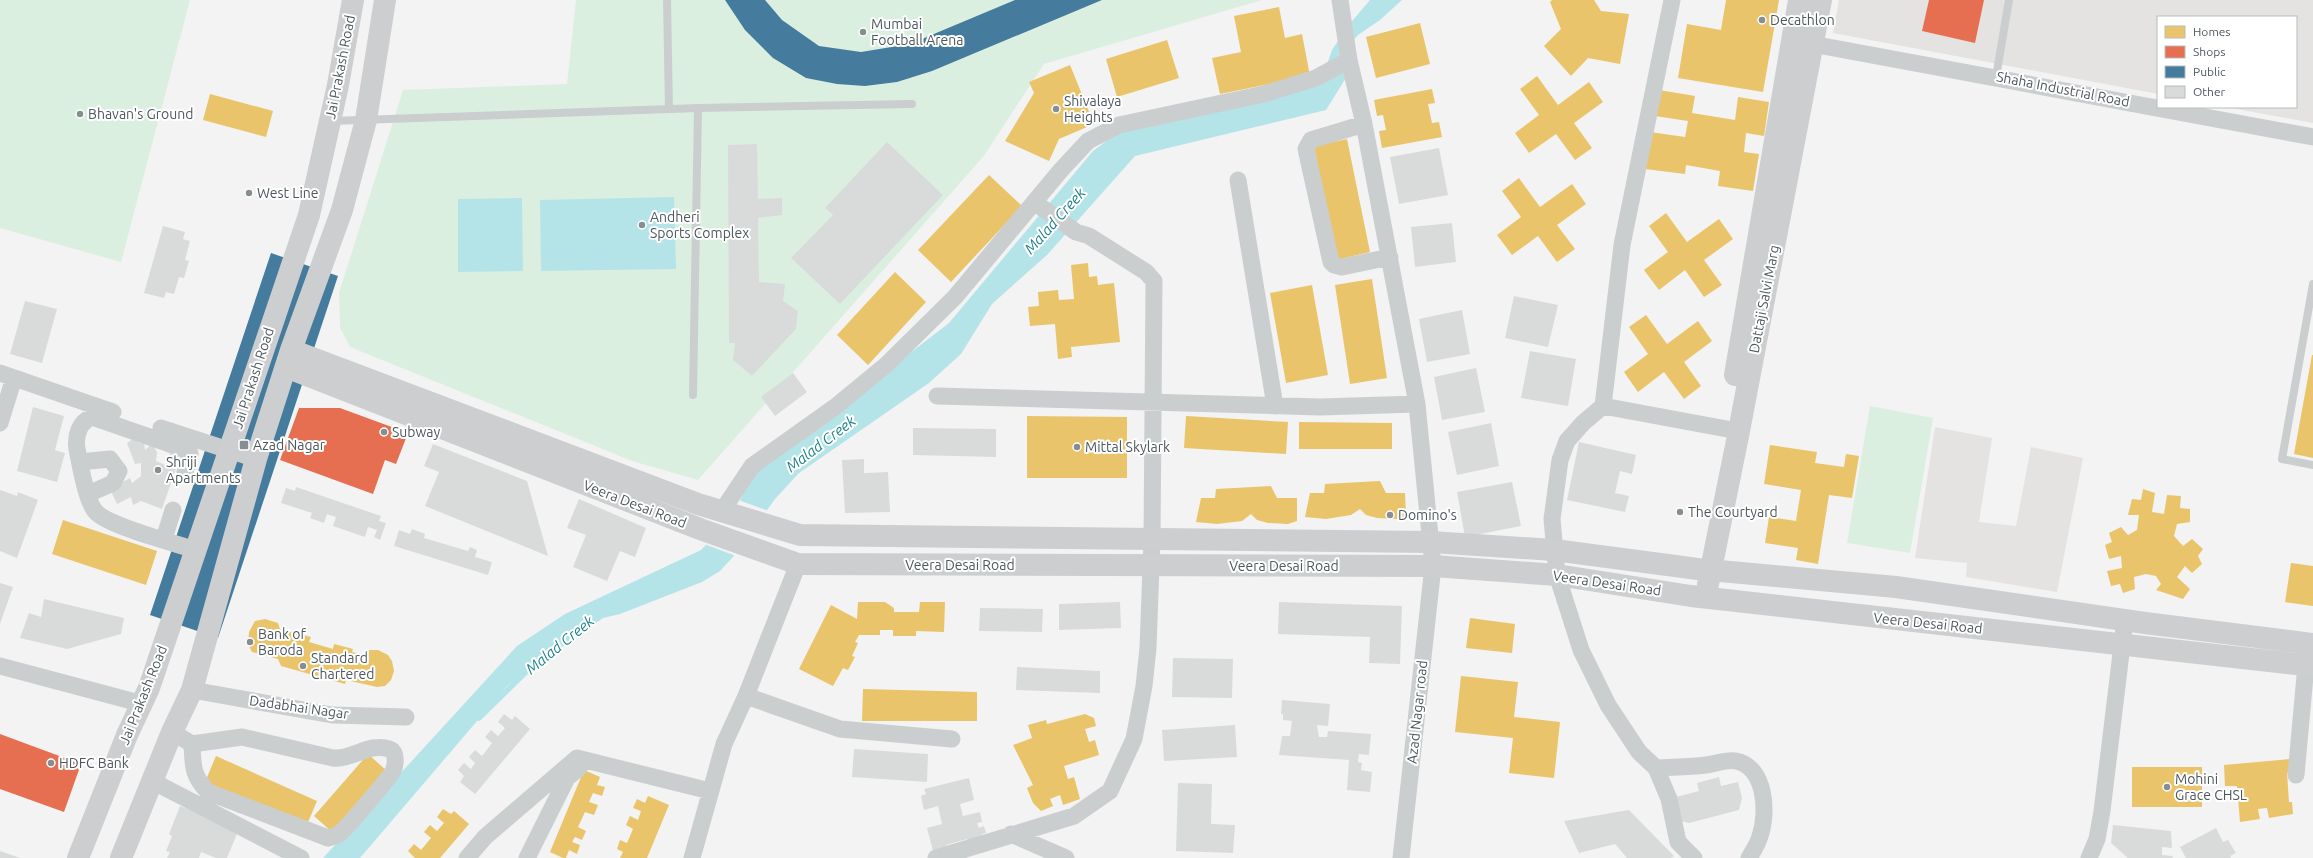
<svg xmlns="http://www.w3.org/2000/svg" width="2313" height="858" font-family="Ubuntu,sans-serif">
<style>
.commercial{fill:#e4e3e1}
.green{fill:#dbefe0}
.water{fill:#b5e4e8}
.pier{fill:#f3f3f3}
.homes{fill:#e9c46a}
.shops{fill:#e76f51}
.public{fill:#457b9d}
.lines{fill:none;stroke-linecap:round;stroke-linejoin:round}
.stream{stroke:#b5e4e8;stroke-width:5.5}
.building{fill:#d9dbdb}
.lane{stroke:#cbcecf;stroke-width:8}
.street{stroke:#cbcecf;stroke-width:17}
.secondary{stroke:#ccced0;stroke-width:22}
.poi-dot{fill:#868e92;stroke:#fff;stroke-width:1.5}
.labels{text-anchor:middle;stroke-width:4;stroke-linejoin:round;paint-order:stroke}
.poi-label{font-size:14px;fill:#4c585d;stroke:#fff;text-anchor:start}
.street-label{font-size:14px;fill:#4c585d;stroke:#fff}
.water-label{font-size:15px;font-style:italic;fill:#1d8289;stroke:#fff}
</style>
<rect width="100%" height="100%" fill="#f3f3f3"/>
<path class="commercial" d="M1839,0H2313V123L2226,107H2296V17H2158V94L1833,33Z
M1935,427L1992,438L1979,522L2016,526L2031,447L2083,458L2057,592L1966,577L1967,563L1915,558Z"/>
<path class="green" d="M0,0H190L121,262L0,228Z
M576,0H1262L1044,64L983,157L698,480L632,461L350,347L340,328L339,293L403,90L567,84Z
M1870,406L1933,418L1910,553L1847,543Z"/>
<path class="water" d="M1370,0H1402L1380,20L1358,35L1350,44L1349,73L1326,110L1135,156L1047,255L992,304L961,354L929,383L799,473L775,499L733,557L720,571L702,582L620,614L603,618L507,686L360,858H323L517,646L565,614L701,550L722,528L737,507L753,474L949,323L1093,151L1117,133L1320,84L1332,50L1347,27Z
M674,197L676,269L541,271L540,200Z
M522,198L523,271L458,272V199Z"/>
<path class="pier" d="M738,500L769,511L736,556L704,544L721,527Z"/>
<path class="homes" d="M1552,0H1594L1601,11L1629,14L1620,64L1588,58L1571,76L1544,46L1561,29L1550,2Z
M1726,0H1779L1763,92L1678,78L1687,24L1721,30Z
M1279,7L1285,38L1302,34L1310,76L1220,94L1212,58L1241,52L1234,16Z
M1420,23L1430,64L1376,78L1366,37Z
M1167,40L1179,78L1117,97L1106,59Z
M1070,65L1094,124L1059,139L1049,161L1005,141L1034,93L1029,82Z
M1537,76L1558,105L1589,82L1603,102L1574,123L1592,148L1575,160L1556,134L1529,153L1515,133L1539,115L1520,89Z
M1432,89L1435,103L1428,104L1432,123L1439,122L1442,137L1382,148L1379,131L1386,130L1383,115L1377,116L1374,100Z
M1659,90L1695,96L1692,113L1735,120L1738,97L1769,102L1764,136L1746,133L1744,152L1759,154L1753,191L1718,186L1720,171L1686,165L1685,174L1645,169L1650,132L1685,137L1688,121L1655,116Z
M210,94L273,111L266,137L203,120Z
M1347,139L1370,252L1336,260L1314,146Z
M989,175L1022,206L951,282L918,250Z
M1519,178L1540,207L1572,184L1586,204L1557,225L1575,249L1557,262L1538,236L1512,255L1497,235L1521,217L1502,191Z
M1666,213L1687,242L1719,219L1733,239L1704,260L1722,285L1704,297L1685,270L1659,290L1644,270L1668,252L1649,226Z
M1088,263L1089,277L1097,276L1098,285L1114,283L1120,342L1071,347L1072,357L1058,359L1055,324L1030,326L1028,307L1039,306L1038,292L1058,290L1059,300L1074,299L1071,265Z
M895,272L926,302L868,365L837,335Z
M1372,279L1387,378L1350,384L1335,285Z
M1312,285L1328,375L1286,383L1270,293Z
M1646,315L1667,344L1698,321L1712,341L1684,362L1701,386L1684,399L1664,372L1638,392L1624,372L1648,354L1629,327Z
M2312,355H2313V458L2294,454Z
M1027,416L1127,417V478H1027Z
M1186,416L1288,422L1286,454L1184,448Z
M1299,422L1392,423V449H1299Z
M1770,445L1817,452L1815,463L1844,467L1846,454L1859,456L1852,498L1829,495L1818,564L1796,560L1798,548L1765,543L1769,517L1796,521L1801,490L1764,484Z
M1380,481L1386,493H1405L1406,516L1397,519L1377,518L1366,515L1360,509L1351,515L1326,519L1305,517L1310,493H1324L1325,484Z
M1271,486L1277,498H1297V521L1288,524L1268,523L1257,520L1251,514L1242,521L1217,524L1196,522L1201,498H1215L1216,489Z
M2143,489L2155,493L2152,512L2164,514L2167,495L2181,496L2180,508L2190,509V522L2177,524L2174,536L2183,546L2192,539L2203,549L2198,556L2202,564L2192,573L2185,566L2177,577L2190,589L2183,599L2156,590L2161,584L2156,576L2146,574L2134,577L2135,589L2123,593L2120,584L2111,586L2107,571L2122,568L2121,556L2109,559L2105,545L2112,542L2109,533L2121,527L2128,535L2137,530L2139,515H2128L2132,499L2141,500Z
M63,520L157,551L146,585L52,554Z
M2291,563L2313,566V606L2285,602Z
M858,602H885L894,608V612H919L920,602H945L944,632L916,631V636H893V630H880V635H859L855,642L858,643L852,656L855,657L848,670L843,668L833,686L799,669L831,605L857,619Z
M1470,618L1515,624L1512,653L1466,648Z
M265,619L278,623L280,629L311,637L309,642L333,649L334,644L353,649L352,652L365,655L369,650H378L388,655L392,661L394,671L391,680L385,686L377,687L346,680L345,684L281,666L278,659L252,652L248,644L249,632L255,621Z
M1461,676L1518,682L1514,717L1560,722L1554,778L1509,773L1513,738L1455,732Z
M863,689L977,692V721H862Z
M1085,714L1094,718L1096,726L1085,729L1089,742L1095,740L1099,755L1064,766L1068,779L1074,777L1080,799L1063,805L1060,795L1050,799L1053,806L1041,811L1033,803L1027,788L1033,785L1013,745L1032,738L1028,725L1046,720L1047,724Z
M368,754L387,771L332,832L314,816Z
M216,756L317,801L306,827L205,782Z
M2290,759V772L2287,773L2289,802H2292L2293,814L2269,818L2267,808L2258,809L2260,819L2240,822L2237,786H2225L2224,765Z
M2132,767H2202V807H2132Z
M584,770L600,777L597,785L605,787L602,796L593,793L589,802L598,805L594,815L585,812L578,827L586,831L582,840L575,837L572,842L580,845L577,854L569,850L566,858H563L550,852Z
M648,796L669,805L647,858H620L623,852L617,849L620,840L627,843L633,829L626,825L630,816L638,820L641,811L633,808L637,799L645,803Z
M443,809L451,814L454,811L469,824L440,858H415L408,851L414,844L421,850L431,838L424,832L430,825L437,831L444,823L437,817Z"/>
<path class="shops" d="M1929,0H1984L1975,43L1922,31Z
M299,408H340L408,433L396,464L385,460L373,494L280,460Z
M0,734L81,764L64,812L0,789Z"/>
<path class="public" d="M725,0H765L782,20L819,46L861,52L910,44L1015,0H1102L932,71L897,82L865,86L837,84L806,78L773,58L745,30Z
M271,253L338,276L218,638L150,615Z"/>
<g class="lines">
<path class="stream" d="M479,718L528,670"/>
</g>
<path class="building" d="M887,142L943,195L840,304L791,258L833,215L825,208Z
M757,144L758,199L782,198V215L758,218L759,282L785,284L783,301L798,311L796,329L752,376L733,360L735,343H729L728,145Z
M1439,148L1448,195L1399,204L1390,157Z
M1452,223L1456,262L1415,267L1411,227Z
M163,226L185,232L183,239L190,241L185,260L189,261L184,278L179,277L174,294L166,292L164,298L144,293Z
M1514,296L1558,305L1548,347L1505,338Z
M25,301L57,309L42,363L10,354Z
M1462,310L1470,354L1427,362L1419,319Z
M1530,351L1576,359L1568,406L1521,398Z
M1476,368L1485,412L1442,420L1434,377Z
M793,373L807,392L775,416L761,397Z
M33,407L64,416L55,450L65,453L57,482L17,471Z
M1491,423L1499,466L1457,475L1448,432Z
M913,428L996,429V457L913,455Z
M136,437L139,443H144L145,450L153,443L157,453L156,461L165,465L170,453L180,457L162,509L141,501L133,505L131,497L117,504L110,489L130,478L132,483L141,476V463L135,464L127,443Z
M1579,442L1636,455L1632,474L1620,471L1615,493L1629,496L1625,512L1567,500Z
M433,444L527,481L548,556L425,506L439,472L424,466Z
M864,459V473L888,472L890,512L845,513L842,460Z
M1512,482L1521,526L1465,537L1457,492Z
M296,487L381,516L379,521L386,523L380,540L374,537L377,530L368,527L365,537L333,526L336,517L327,514L324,523L310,518L312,513L281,503L286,488L295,491Z
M0,490L17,496L18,492L38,500L17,558L0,551Z
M579,499L646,528L635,557L620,551L607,581L573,567L586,535L567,528Z
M412,529L425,534L424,538L468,551L470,547L477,550L475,557L492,562L488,575L394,546L399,530L410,534Z
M0,583L13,587L0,624Z
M44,599L124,618L121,634L67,649L20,638L29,613L41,617Z
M1120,602L1121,628L1059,630V604Z
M1279,602L1402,606L1400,664L1369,663L1370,637L1278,634Z
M980,608L1043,609L1042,632L979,631Z
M1173,658L1233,659L1232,698L1172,697Z
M1017,667L1100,671V693L1016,690Z
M1282,700L1330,704L1328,726L1317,725L1319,737H1327L1328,731L1371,734L1369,755L1359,754L1358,762L1362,763L1361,770L1372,772L1370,792L1347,790L1349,760L1279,755L1282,736H1290L1292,721L1283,720V714H1281Z
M504,714L512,720L515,716L530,729L475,794L460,782L464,776L458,770L464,763L471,769L475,763L469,757L475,750L482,756L492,743L485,737L491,730L498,736L505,728L498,722Z
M1235,725L1237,757L1164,761L1162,730Z
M854,749L928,754L927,782L852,777Z
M1719,777L1721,786L1738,782L1742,798L1739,810L1689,823L1681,821L1672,798L1699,791L1697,783Z
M969,778L974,800L960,804L963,816L980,812L982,822L977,823L979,828L984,826L986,833L982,834L983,838L969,842L967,839L946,845V847L933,851L927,828L942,824L938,806L924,810L921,796L926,794L924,789Z
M1178,783L1212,784L1211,824L1235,825L1233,853L1176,851Z
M180,806L239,829L227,858H216L201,852L199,858H167L170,852L166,851L172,836L169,834Z
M1629,810L1674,856L1671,858H1627L1615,844L1579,853L1564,821Z
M2113,825L2171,831L2172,848L2162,847V855L2172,856L2173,858H2128L2111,843Z
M2216,828L2223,842L2228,840L2236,853L2230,856L2231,858H2186L2180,847Z
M0,851L20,858H0Z"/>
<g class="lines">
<path class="lane" d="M667,0L669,109
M1996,77L2009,0
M331,121L698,108L912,104
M2313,284L2282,459L2313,465
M693,395L698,108"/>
<path class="street" d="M1340,0L1349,60L1364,124L1417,404L1433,566L1401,858
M1672,0L1622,245L1603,406L1727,429
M1812,44L2313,137
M1364,124L1311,140L1306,149L1331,262L1334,265L1342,267L1390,257
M1238,180L1275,406
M0,373L113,412
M937,396L1320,407L1417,404
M1603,406L1583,423L1567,441L1560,460L1552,519L1557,575L1581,650L1608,705L1639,752L1656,768L1669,799L1678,842L1694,858
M0,423L14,378
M161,428L256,459
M171,431L167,443L92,417C79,422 75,436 77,449C80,464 86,500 95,511C107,526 175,543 195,550
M167,443L189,451L190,454L185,472
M80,462L110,459L119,471L113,483L88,494
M722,511L752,466L835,407L886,365L955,297L1061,170L1088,141L1119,125L1264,94L1316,78L1349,60
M164,539L173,510
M0,666L143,704
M192,690L332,715L406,717
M746,696L840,729L952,739
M172,732L192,744L242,737L333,758C352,760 370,742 389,749C397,751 396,765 393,771C390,777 346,829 339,834C336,836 332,837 328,838L208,792C192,775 193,766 192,744
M1656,768C1673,767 1689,767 1706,765C1715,764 1727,759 1736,761C1766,767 1768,813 1760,836C1758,844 1753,851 1749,858
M2296,775L2307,654
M152,781L301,858
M1011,834L1066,858
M467,858L485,837L577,758L710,791
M527,858L567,778L579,768
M692,858L724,744L746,696L798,564
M936,858L1074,816L1110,791L1134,739L1144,686L1148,648L1152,540L1154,281L1146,272L1089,236L1076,232L1034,202
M2089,858L2097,839L2102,811L2125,620"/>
<path class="secondary" d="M291,350L698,504L800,535L1431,542L1554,550L1698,569L1896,587L2145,623L2313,644
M286,367L700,529L798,564L1433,566L1557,575L1691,596L2313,666
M1735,375L1799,0
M1708,584L1739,431L1821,0
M78,858L127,735L149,688L309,215L338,85L353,0
M121,858L172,732L192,690L256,459L291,350L342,210L366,120L385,0"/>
</g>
<g class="poi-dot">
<circle cx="1762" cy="20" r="4"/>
<circle cx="863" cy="32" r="4"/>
<circle cx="1056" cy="109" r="4"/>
<circle cx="80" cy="114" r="4"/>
<circle cx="249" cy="193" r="4"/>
<circle cx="642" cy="225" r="4"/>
<circle cx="384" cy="432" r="4"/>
<rect x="239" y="440" width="10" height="10" rx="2"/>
<circle cx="1077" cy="447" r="4"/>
<circle cx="158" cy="470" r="4"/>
<circle cx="1680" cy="512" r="4"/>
<circle cx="1390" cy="515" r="4"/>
<circle cx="250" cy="642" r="4"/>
<circle cx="303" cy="666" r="4"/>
<circle cx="51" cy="763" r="4"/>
<circle cx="2167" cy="787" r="4"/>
</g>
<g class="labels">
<g class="poi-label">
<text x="1770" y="25">Decathlon</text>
<text x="871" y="29">Mumbai<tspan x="871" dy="16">Football Arena</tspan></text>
<text x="1064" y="106">Shivalaya<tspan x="1064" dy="16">Heights</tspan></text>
<text x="88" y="119">Bhavan's Ground</text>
<text x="257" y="198">West Line</text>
<text x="650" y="222">Andheri<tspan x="650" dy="16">Sports Complex</tspan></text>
<text x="392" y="437">Subway</text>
<text x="253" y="450">Azad Nagar</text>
<text x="1085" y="452">Mittal Skylark</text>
<text x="166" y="467">Shriji<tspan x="166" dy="16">Apartments</tspan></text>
<text x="1688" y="517">The Courtyard</text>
<text x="1398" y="520">Domino's</text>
<text x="258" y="639">Bank of<tspan x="258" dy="16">Baroda</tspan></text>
<text x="311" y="663">Standard<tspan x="311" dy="16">Chartered</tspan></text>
<text x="59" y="768">HDFC Bank</text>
<text x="2175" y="784">Mohini<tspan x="2175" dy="16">Grace CHSL</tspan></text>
</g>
<g class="street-label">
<text transform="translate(340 67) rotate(-79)" y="5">Jai Prakash Road</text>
<text transform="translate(2063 89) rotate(11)" y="5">Shaha Industrial Road</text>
<text transform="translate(1764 299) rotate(-79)" y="5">Dattaji Salvi Marg</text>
<text transform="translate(253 378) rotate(-72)" y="5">Jai Prakash Road</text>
<text transform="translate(635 504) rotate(21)" y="5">Veera Desai Road</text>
<text x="960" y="570">Veera Desai Road</text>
<text x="1284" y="571">Veera Desai Road</text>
<text transform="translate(1607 583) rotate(8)" y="5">Veera Desai Road</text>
<text transform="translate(1928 623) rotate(6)" y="5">Veera Desai Road</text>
<text transform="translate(143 695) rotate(-68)" y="5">Jai Prakash Road</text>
<text transform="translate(299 707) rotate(8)" y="5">Dadabhai Nagar</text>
<text transform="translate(1417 712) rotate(-84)" y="5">Azad Nagar road</text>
</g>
<g class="water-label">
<text transform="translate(1055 221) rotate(-48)" y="5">Malad Creek</text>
<text transform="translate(821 444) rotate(-37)" y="5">Malad Creek</text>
<text transform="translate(560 645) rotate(-39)" y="5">Malad Creek</text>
</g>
</g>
<rect x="2157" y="16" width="140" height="92" fill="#ffffff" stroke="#b7bcbe"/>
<rect x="2165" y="26" width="20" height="12" fill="#e9c46a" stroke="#b7bcbe"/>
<text x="2193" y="36" font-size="12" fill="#4c585d">Homes</text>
<rect x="2165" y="46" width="20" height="12" fill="#e76f51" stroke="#b7bcbe"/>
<text x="2193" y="56" font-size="12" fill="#4c585d">Shops</text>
<rect x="2165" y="66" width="20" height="12" fill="#457b9d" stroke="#b7bcbe"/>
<text x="2193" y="76" font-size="12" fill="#4c585d">Public</text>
<rect x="2165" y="86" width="20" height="12" fill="#d9dbdb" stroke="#b7bcbe"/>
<text x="2193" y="96" font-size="12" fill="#4c585d">Other</text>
</svg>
